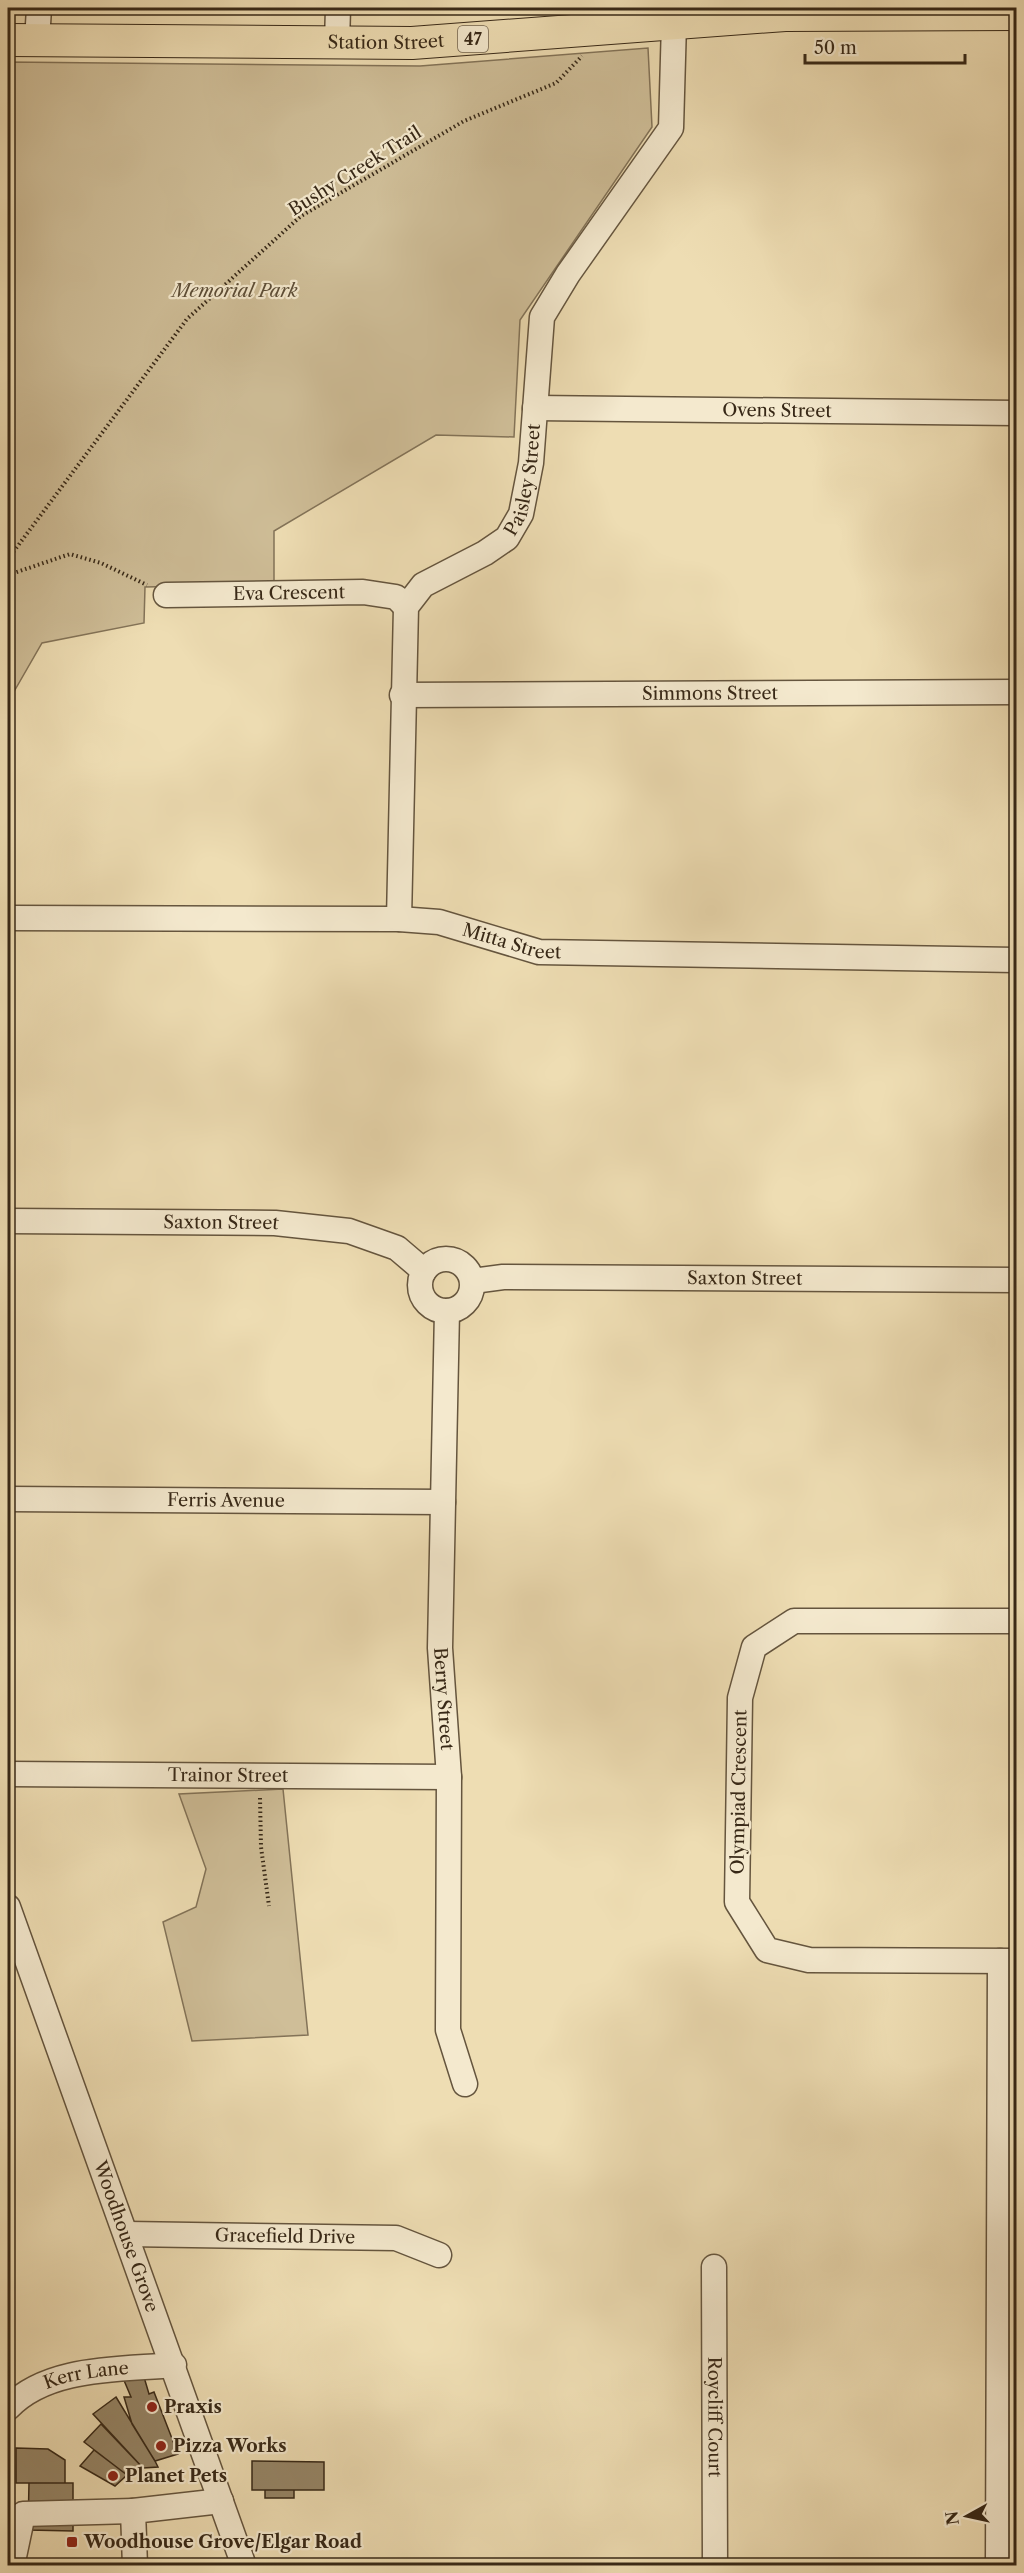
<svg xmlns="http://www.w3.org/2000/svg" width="1024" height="2573" font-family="'Libre Caslon Text',serif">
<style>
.green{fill:#cfbe98;stroke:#837358;stroke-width:1.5}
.building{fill:#968668;stroke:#372817;stroke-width:1.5}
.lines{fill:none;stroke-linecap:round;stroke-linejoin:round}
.minor-casing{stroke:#65553e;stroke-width:27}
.major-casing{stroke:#372817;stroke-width:34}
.path{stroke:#372817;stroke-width:4;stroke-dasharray:1.5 3;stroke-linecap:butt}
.minor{stroke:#f4e9ce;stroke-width:24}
.major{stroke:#eeddb3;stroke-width:32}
.poi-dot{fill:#8f2418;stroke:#f4e9ce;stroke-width:2}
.labels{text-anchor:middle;stroke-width:4.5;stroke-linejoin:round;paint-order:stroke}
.shield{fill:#f4e9ce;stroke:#70624e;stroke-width:1.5}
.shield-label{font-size:16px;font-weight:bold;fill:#372817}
.street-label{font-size:18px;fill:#372817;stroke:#f4e9ce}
.park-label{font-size:18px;font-style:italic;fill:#5d4e37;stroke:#f4e9ce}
.poi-label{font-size:18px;font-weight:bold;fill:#372817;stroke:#f4e9ce;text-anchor:start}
</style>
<rect width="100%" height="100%" fill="#eeddb3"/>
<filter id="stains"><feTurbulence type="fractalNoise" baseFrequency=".00333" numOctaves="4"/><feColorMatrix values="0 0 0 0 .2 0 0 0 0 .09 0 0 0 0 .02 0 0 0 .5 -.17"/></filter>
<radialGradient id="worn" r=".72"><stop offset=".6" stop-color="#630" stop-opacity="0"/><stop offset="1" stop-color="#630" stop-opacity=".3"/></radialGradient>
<path class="green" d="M648,48L652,127L520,320L514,437L436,435L274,531V584L145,587L144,623L42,643L8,702V62L420,66Z
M283,1789L308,2035L192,2041L163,1922L196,1907L206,1869L179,1794Z"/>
<path class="building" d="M144,2377L149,2394L154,2392L178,2454L155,2461L132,2424L124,2397H131L123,2378Z
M116,2397L155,2461L158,2467L143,2468L93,2414Z
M101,2424L143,2468L127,2475L84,2442Z
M16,2448L48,2449L65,2460V2483H16Z
M94,2450L127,2475L115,2486L80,2466Z
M252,2461L324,2462V2490H252Z
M29,2483H73V2531L28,2530Z
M265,2490H294V2498H265Z"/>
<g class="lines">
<defs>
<g id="minor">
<path d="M37,41L39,8"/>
<path d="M337,43L338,8"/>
<path id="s1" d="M535,408L1016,413"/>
<path id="s2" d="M166,595L363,592L396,597L406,607"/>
<path id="s3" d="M402,695L1016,692"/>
<path id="s4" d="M8,918L399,919L439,922L539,952L1016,960"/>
<path id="s5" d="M399,919L406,607L423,585L485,553L507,538L521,514L531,463L542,317L568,274L671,128L674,23"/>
<path id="s6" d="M8,1221L275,1223L349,1231L397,1248L424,1271"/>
<circle cx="446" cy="1285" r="26"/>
<path id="s7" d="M473,1281L503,1277L1016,1280"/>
<path id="s8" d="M447,1311L440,1648L449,1777L448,2030L465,2084"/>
<path id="s9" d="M8,1499L443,1502"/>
<path d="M1016,1621H794L754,1647L740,1698L737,1902L767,1950L809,1960L1016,1961"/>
<path id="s10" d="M8,1774L449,1777"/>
<path id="s11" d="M8,1907L244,2566"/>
<path id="s12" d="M127,2234L396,2238L439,2255"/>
<path id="s13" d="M714,2267L715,2566"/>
<path id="s14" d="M8,2408C48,2366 119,2370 174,2365"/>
<path d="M12,2566L23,2514L133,2511"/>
<path d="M135,2566L133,2511L221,2501"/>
<path d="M998,2566L1000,1961"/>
</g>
<g id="major">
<path id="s15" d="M8,40L412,43L785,15L1016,14"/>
</g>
</defs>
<use href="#minor" class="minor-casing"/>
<use href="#major" class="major-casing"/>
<path class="path" d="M8,559L187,319L301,216L464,121L556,83L582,56
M8,575L70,554L101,563L147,585
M260,1798L261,1847L269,1906"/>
<use href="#minor" class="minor"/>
<use href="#major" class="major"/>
</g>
<g class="poi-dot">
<circle cx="152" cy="2407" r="6"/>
<circle cx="161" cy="2446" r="6"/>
<circle cx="113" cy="2476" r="6"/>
<rect x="66" y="2536" width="12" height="12" rx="3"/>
</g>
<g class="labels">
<rect class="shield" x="458" y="26" width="30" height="26" rx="4.5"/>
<g class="shield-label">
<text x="473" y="45">47</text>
</g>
<g class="street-label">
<text dy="6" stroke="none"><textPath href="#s15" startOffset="378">Station Street</textPath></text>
<text transform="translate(355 171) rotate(-32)" y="6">Bushy Creek Trail</text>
<text dy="6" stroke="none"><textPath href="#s1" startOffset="242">Ovens Street</textPath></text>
<text dy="6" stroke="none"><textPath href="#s5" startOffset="498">Paisley Street</textPath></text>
<text dy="6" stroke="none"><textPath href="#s2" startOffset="123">Eva Crescent</textPath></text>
<text dy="6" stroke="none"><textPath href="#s3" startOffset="308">Simmons Street</textPath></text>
<text dy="6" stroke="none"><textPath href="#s4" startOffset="507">Mitta Street</textPath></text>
<text dy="6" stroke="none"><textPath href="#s6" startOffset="213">Saxton Street</textPath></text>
<text dy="6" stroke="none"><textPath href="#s7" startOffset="272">Saxton Street</textPath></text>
<text dy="6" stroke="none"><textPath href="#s9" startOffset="218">Ferris Avenue</textPath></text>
<text dy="6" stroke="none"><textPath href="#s8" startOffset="388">Berry Street</textPath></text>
<text dy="6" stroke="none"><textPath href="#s10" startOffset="220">Trainor Street</textPath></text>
<text transform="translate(739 1792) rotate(-89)" y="6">Olympiad Crescent</text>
<text dy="6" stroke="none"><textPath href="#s11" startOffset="350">Woodhouse Grove</textPath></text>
<text dy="6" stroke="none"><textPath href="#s12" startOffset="158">Gracefield Drive</textPath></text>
<text dy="6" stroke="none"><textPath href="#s14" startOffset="87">Kerr Lane</textPath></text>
<text dy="6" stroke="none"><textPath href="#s13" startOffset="150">Roycliff Court</textPath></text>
</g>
<g class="park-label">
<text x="235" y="297">Memorial Park</text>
</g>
<g class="poi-label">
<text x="164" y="2413">Praxis</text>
<text x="173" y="2452">Pizza Works</text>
<text x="125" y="2482">Planet Pets</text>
<text x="84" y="2548">Woodhouse Grove/Elgar Road</text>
</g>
</g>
<rect width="1024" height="2573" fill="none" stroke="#eeddb3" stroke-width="30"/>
<rect x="9" y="9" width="1006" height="2555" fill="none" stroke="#372817" stroke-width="3"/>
<rect x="15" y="15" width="994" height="2543" fill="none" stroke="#372817" stroke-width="1.5"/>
<g transform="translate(967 2516) rotate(262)" stroke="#f4e9ce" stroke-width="4.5" paint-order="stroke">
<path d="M0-4.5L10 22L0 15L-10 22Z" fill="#372817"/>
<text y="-9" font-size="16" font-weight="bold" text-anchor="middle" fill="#372817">N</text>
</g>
<path d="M805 54v9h160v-9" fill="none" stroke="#372817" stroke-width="3"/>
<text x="814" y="54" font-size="18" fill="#372817" stroke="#f4e9ce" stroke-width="4.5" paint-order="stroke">50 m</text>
<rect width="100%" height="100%" filter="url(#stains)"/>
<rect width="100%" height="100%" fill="url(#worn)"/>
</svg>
